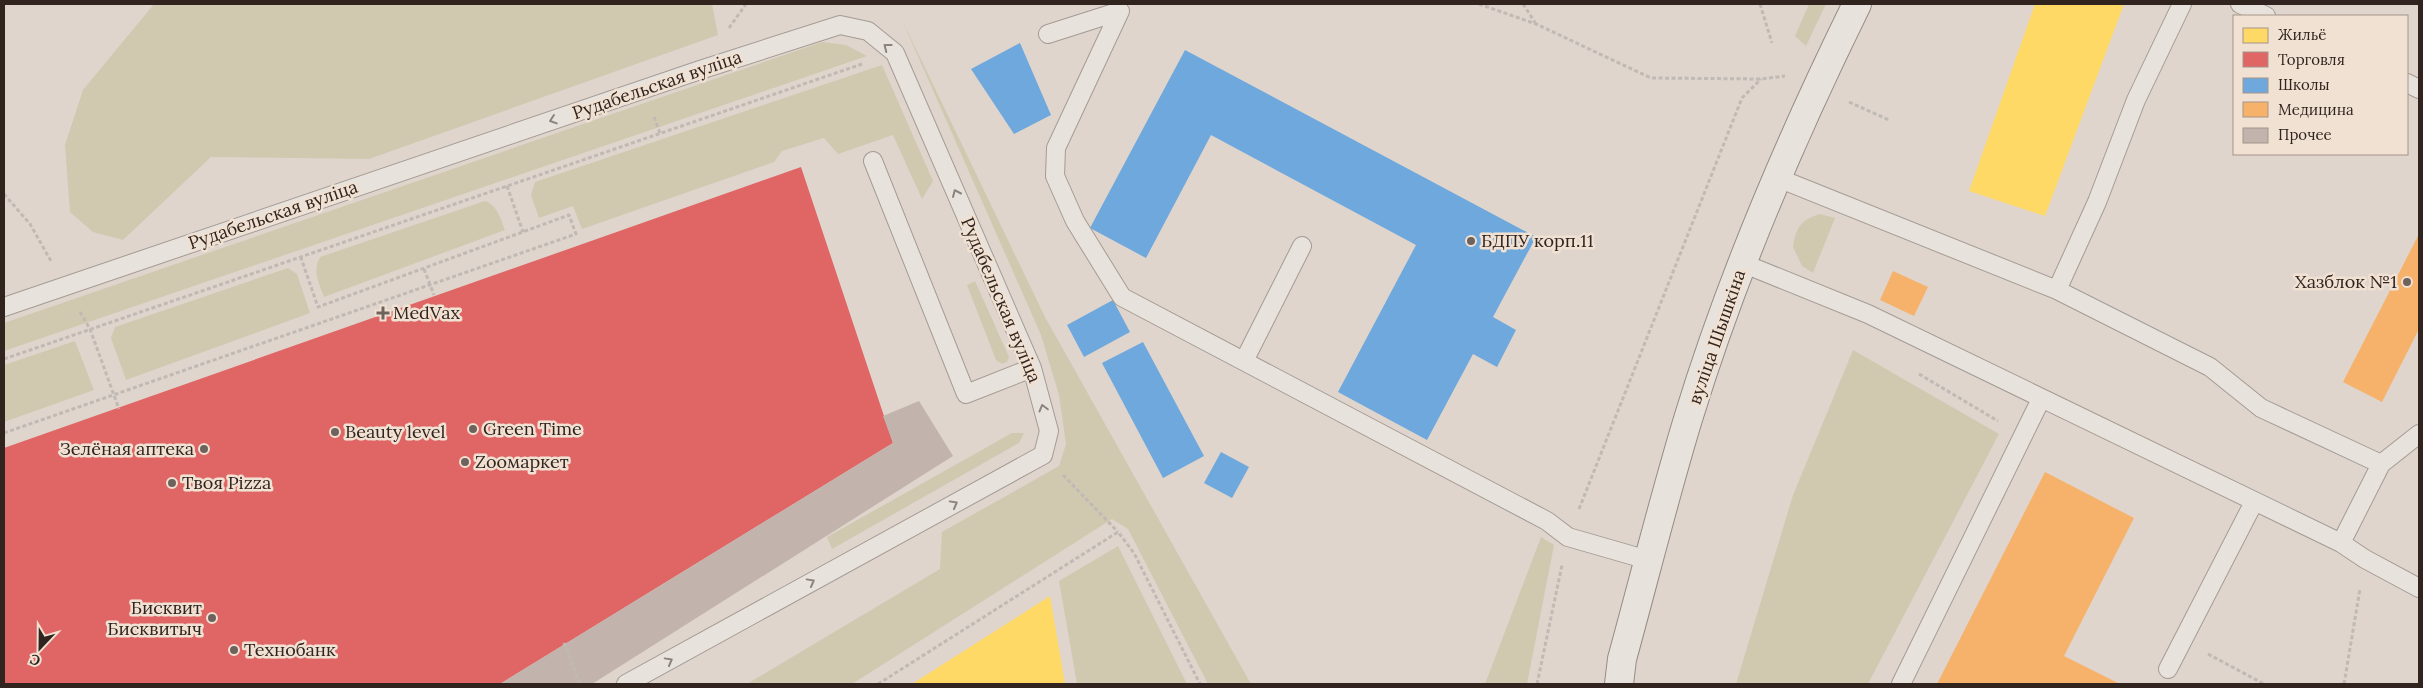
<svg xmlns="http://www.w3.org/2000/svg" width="2423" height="688" font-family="Lora,serif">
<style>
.green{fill:#d0c9b0}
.homes{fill:#ffd966}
.shops{fill:#e06666}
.schools{fill:#6fa8dc}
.health{fill:#f6b26b}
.building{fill:#c2b4ad}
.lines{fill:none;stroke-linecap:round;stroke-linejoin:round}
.lane-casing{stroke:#a49b95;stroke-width:20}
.secondary-casing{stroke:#948b85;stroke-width:30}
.path{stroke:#c0b9b4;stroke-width:3;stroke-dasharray:4 2.5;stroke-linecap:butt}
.lane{stroke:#e8e2dc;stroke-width:18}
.secondary{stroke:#e8e2dc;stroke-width:28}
.oneway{stroke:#8c837e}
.poi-dot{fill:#6e625c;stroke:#f0e1d2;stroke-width:2}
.labels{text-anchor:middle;stroke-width:5;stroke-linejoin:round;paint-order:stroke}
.street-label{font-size:18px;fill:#31241f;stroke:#f0e1d2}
.poi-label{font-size:18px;fill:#31241f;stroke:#f0e1d2;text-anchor:start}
</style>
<rect width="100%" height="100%" fill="#dfd5cc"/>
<path class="green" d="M154,4H712L718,35L369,159L211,157L123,240L93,232L70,212L65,145L83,90Z
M1809,4H1826L1806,46L1795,36Z
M902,20L1045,317L1251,684H1208L1128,529L1112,519L852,684H747L940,569L942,532L1059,466L1066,444L1059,395L1041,335Z
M822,42L846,45L867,56L4,351V323Z
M882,65L933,181L922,199L893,135L838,154L824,138L782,151L774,162L582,229L573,206L539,218L531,195L535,182Z
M485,201C498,206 500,218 505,230L324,297C319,283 312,271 320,257Z
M1820,214L1835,218L1813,273L1802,266L1793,247C1796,228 1800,220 1820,214Z
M288,268L297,274L310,313L126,380L111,338L115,327Z
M975,281L1009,357L1007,362L1002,364L996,360L967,285Z
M75,341L94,390L4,422V365Z
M1853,350L1999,434L1868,684H1736L1793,495Z
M1012,433H1024L1019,443L832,549L827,537Z
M1541,537L1554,545L1527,684H1485Z
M1118,546L1187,684H1077L1059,581Z"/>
<path class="homes" d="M2035,4H2124L2045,216L1969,191Z
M1050,596L1065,684H912Z"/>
<path class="shops" d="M801,167L893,443L500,684H4V448Z"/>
<path class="schools" d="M1020,43L1051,115L1014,134L971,69Z
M1185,50L1536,237L1493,317L1516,330L1497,367L1473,354L1427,440L1338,392L1416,245L1211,135L1146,258L1090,228Z
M1113,300L1130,332L1084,357L1067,325Z
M1143,342L1204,456L1163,478L1102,363Z
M1221,452L1249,467L1232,498L1204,483Z"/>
<path class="health" d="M2419,234V329L2382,402L2343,382Z
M1893,271L1928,287L1914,316L1880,300Z
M2045,472L2134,518L2064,656L2120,684H1937Z"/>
<path class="building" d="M919,401L953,456L592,684H500L893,443L883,416Z"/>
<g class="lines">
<defs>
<path id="lane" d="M2240,4L2266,16
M1048,34L1120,11L1056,148L1055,176L1075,221L1122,297L1547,521L1568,537L1648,560
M2407,83L2419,89
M873,161L966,394L1032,368
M1778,178L2057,290L2210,367L2261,408L2381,464L2419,434
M1742,263L1868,314L2341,543L2365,559L2419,588
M2057,290L2097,202L2136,100L2182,4
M4,307L700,70L840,25L868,31L895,53L1032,368L1049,431L1043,455L626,684
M1244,361L1302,246
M2341,543L2381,464
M2168,669L2254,502
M1901,684L2041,399"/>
<path id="secondary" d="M1619,684L1622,659C1644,579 1664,498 1688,419C1731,278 1792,136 1857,4"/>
</defs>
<use href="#lane" class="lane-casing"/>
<use href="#secondary" class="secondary-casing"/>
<path class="path" d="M1479,4L1536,24L1651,78L1761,79L1785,76
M1523,4L1536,24
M1760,4L1772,43
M729,28L746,4
M1849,102L1889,120
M654,117L660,133
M507,186L523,232
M4,194L30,224L51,261
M424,269L434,295
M80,312L90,329L119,409
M4,359L862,64
M1919,374L1998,421
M4,433L576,234L569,215L318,307L301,258
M1063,475L1118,532
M1579,509L1742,98L1761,79
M564,643L580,684
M2208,654L2264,684
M878,684L1118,532L1134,553L1200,684
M1537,684L1562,565
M2344,684L2360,589"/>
<use href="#lane" class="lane"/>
<use href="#secondary" class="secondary"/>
</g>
<defs><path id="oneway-chevron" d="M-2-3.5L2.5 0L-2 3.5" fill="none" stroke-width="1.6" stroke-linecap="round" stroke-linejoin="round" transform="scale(1.25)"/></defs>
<g class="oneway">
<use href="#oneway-chevron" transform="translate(887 47) rotate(-142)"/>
<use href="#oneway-chevron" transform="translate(553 120) rotate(161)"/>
<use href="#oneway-chevron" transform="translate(956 193) rotate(-114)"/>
<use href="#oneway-chevron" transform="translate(1043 408) rotate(-105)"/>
<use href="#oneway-chevron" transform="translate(954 504) rotate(-29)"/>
<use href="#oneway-chevron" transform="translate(811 582) rotate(-29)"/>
<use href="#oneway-chevron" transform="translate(669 661) rotate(-29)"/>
</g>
<g class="poi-dot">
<circle cx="1471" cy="241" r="5"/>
<circle cx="2407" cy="282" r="5"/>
<path d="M380.5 305.5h5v5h5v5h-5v5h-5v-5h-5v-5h5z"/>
<circle cx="473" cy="429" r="5"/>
<circle cx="335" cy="432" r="5"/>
<circle cx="204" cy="449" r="5"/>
<circle cx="465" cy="462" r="5"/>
<circle cx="172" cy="483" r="5"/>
<circle cx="212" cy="618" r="5"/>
<circle cx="234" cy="650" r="5"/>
</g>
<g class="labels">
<g class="street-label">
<text transform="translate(657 85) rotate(-19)" y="6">Рудабельская вуліца</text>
<text transform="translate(273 215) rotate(-19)" y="6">Рудабельская вуліца</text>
<text transform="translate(1001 300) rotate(67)" y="6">Рудабельская вуліца</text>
<text transform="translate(1717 337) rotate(-71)" y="6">вуліца Шышкіна</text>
</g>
<g class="poi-label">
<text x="1481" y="247">БДПУ корп.11</text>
<text x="2397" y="288" text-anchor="end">Хазблок №1</text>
<text x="393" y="319">MedVax</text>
<text x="483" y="435">Green Time</text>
<text x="345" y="438">Beauty level</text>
<text x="194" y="455" text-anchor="end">Зелёная аптека</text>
<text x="475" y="468">Zooмаркет</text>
<text x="182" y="489">Твоя Pizza</text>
<text x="202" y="614" text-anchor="end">Бисквит<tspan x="202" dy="21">Бисквитыч</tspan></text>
<text x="244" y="656">Технобанк</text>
</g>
</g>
<rect width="2423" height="688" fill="none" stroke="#31241f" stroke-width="10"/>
<rect x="2233" y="15" width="175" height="140" fill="#f0e1d2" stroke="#a4958a"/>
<rect x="2243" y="28" width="25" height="15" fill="#ffd966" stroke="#a4958a"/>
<text x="2278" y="40" font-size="15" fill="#31241f">Жильё</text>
<rect x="2243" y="52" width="25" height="15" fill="#e06666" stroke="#a4958a"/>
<text x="2278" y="65" font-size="15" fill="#31241f">Торговля</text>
<rect x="2243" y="78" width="25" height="15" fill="#6fa8dc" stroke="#a4958a"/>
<text x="2278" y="90" font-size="15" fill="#31241f">Школы</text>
<rect x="2243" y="102" width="25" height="15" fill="#f6b26b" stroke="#a4958a"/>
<text x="2278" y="115" font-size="15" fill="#31241f">Медицина</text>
<rect x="2243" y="128" width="25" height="15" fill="#c2b4ad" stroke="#a4958a"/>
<text x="2278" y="140" font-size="15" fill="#31241f">Прочее</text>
<g transform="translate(40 648) rotate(202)" stroke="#f0e1d2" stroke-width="4" paint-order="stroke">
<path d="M0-4L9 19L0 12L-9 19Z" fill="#31241f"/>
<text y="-8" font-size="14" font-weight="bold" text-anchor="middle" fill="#31241f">С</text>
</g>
</svg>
